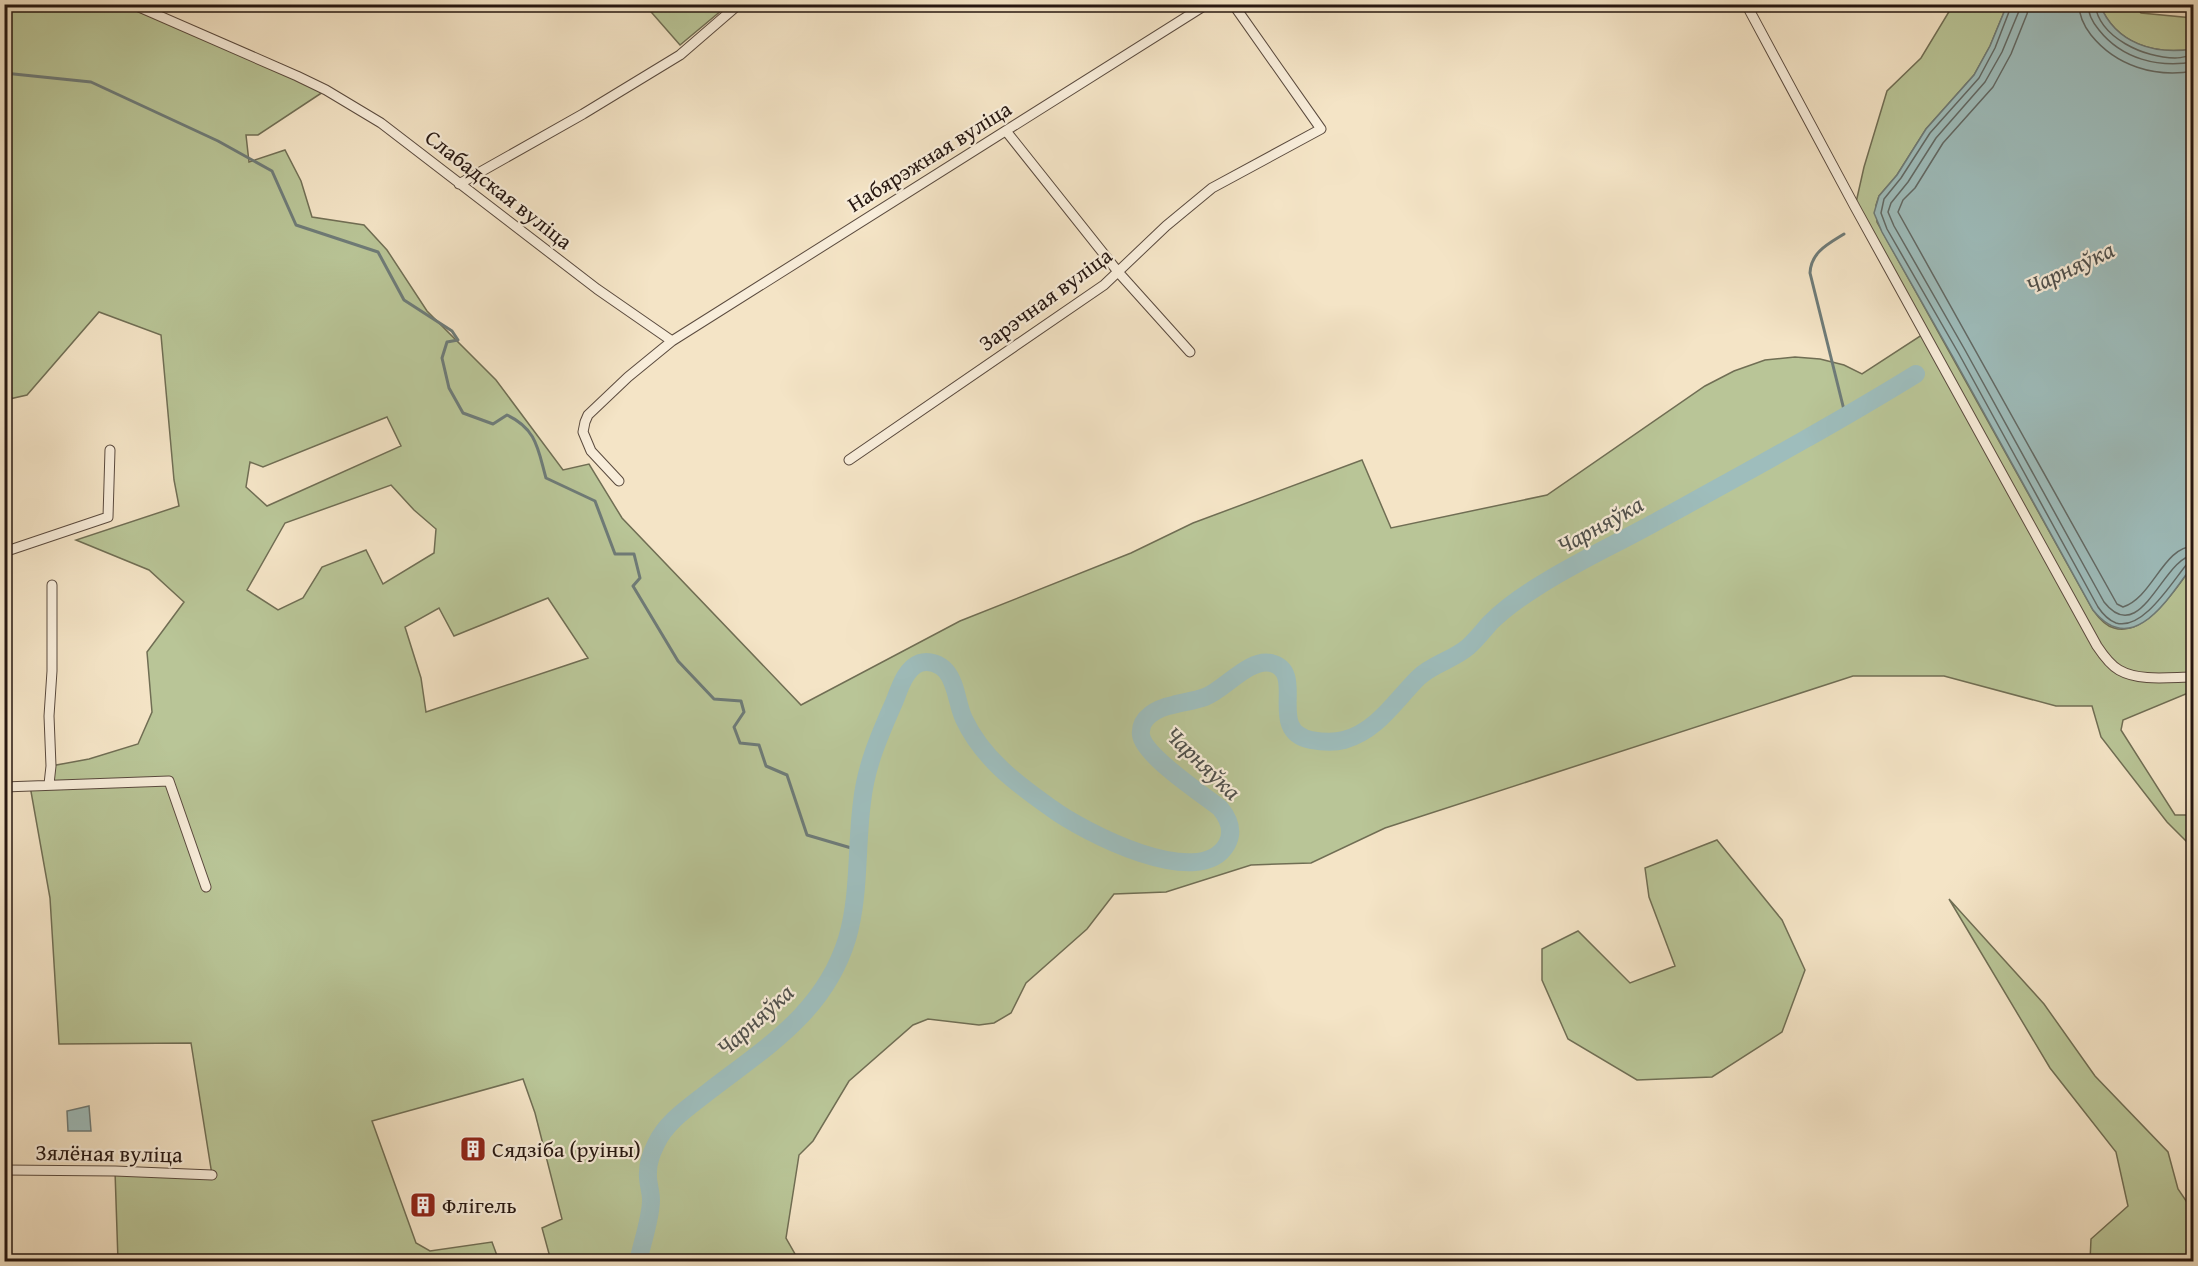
<svg xmlns="http://www.w3.org/2000/svg" width="2198" height="1266" font-family="'Gentium Book Plus',serif">
<style>
.green{fill:#b9c597;stroke:#706e54;stroke-width:1.5;fill-rule:evenodd}
.water{fill:#9ebdbc;stroke:#6e7b78;stroke-width:1.5}
.lines{fill:none;stroke-linecap:round;stroke-linejoin:round}
.shore{stroke:#626a66;stroke-width:1.5}
.stream{stroke:#6e7b78;stroke-width:3}
.river{stroke:#9ebdbc;stroke-width:18}
.minor-casing{stroke:#5a4a3e;stroke-width:11}
.minor{stroke:#f8edda;stroke-width:9}
.labels{text-anchor:middle;stroke-width:4.5;stroke-linejoin:round;paint-order:stroke}
.street-label{font-size:22px;fill:#261711;stroke:#f8edda}
.poi-label{font-size:22px;fill:#261711;stroke:#f8edda;text-anchor:start}
.water-label{font-size:24px;font-style:italic;fill:#50514d;stroke:#f8edda}
</style>
<rect width="100%" height="100%" fill="#f4e4c6"/>
<filter id="stains"><feTurbulence type="fractalNoise" baseFrequency=".00333" numOctaves="4"/><feColorMatrix values="0 0 0 0 .2 0 0 0 0 .09 0 0 0 0 .02 0 0 0 .5 -.17"/></filter>
<radialGradient id="worn" r=".72"><stop offset=".6" stop-color="#630" stop-opacity="0"/><stop offset="1" stop-color="#630" stop-opacity=".3"/></radialGradient>
<path class="green" d="M4,5H122L297,76L326,90L258,135H246L249,162L285,150L301,181L312,217L364,225L387,250L427,311L496,380L563,470L589,464L622,518L801,705L960,621L1131,553L1193,523L1362,460L1391,528L1547,495L1705,386L1734,371L1765,360L1795,357L1820,359L1844,365L1862,374L1925,333L1855,207L1864,167L1887,91L1921,58L1953,5H2007L1990,46L1974,75L1926,129L1897,175L1879,196L1876,205L1877,222L2093,610C2098,617 2105,626 2114,628C2145,638 2178,586 2193,565V602L2190,607L2194,633L2193,691L2123,720L2121,730L2175,815H2193V848L2167,822L2101,737L2092,706H2056L1944,676H1853L1385,828L1311,863L1251,865L1166,892L1114,894L1087,929L1026,983L1011,1013L994,1023L979,1025L928,1019L913,1025L849,1081L813,1141L799,1155L786,1238L799,1261H551L542,1228L562,1219L535,1113L523,1079L372,1121L416,1243L430,1251L492,1242L499,1261H118L115,1171L212,1175L191,1043L59,1044L50,898L30,786L49,784L51,766L89,759L138,744L152,712L147,652L184,602L149,570L76,540L179,506L174,480L161,335L99,312L27,395L5,400ZM387,417L401,446L267,506L246,487L250,462L263,467ZM391,485L414,510L436,529L434,553L383,584L366,550L322,567L303,598L278,610L247,590L285,523ZM548,598L588,658L426,712L421,678L405,627L439,608L454,636Z
M645,5H728L680,45Z
M2100,5H2135L2141,13L2193,18V49C2155,55 2116,44 2100,5Z
M1717,840L1782,920L1805,970L1782,1032L1712,1077L1637,1080L1568,1039L1542,980V949L1578,931L1630,983L1675,966L1649,897L1645,868Z
M1949,899L2044,1004L2095,1076L2168,1152L2178,1189L2193,1211V1261H2090L2091,1239L2128,1206L2116,1152L2050,1068Z"/>
<path class="water" d="M2007,5H2100C2116,44 2155,55 2193,49V565C2169,597 2133,660 2093,610L1953,357L1882,232L1874,213L1879,196L1897,175L1926,129L1974,75L1990,46Z
M89,1106L91,1131H68L67,1111Z"/>
<g class="lines">
<path class="shore" d="M2012,4L1995,48L1979,78L1930,133L1901,178L1884,199L1881,213L1887,229L1959,354L2098,607C2102,613 2108,620 2116,623C2143,631 2172,582 2187,564L2194,562
M2020,4L2019,11L2002,52L1985,82L1936,138L1908,182L1891,203L1888,212L1894,226L1965,350L2104,602C2141,649 2163,557 2194,555
M2029,4L2027,14L2011,54L1993,87L1943,143L1915,188L1903,200L1898,212L2117,604L2123,607C2153,597 2163,547 2194,546
M2079,4C2079,16 2084,26 2091,35C2116,66 2155,78 2194,71
M2088,4C2088,15 2093,23 2099,30C2122,59 2158,68 2194,62
M2095,4C2099,38 2145,58 2175,58C2181,58 2188,56 2194,55"/>
<path class="stream" d="M4,73L91,82L218,141L272,171L296,225L378,252L404,300L452,331L458,340L447,342L442,358L449,388L463,413L493,424L507,415C537,429 538,450 546,478L595,501L615,554H634L640,578L633,586L678,661L714,699L741,701L744,712L734,727L740,743L759,745L766,766L787,775L807,835L858,850
M1844,234C1828,244 1811,252 1810,273L1846,418"/>
<path class="river" d="M638,1262C642,1243 651,1218 651,1200C651,1191 647,1181 648,1172C648,1164 652,1152 656,1144C666,1122 689,1107 708,1092C766,1047 824,1013 847,939C860,895 856,847 862,802C866,765 880,734 895,700C900,687 906,668 920,663C929,660 940,664 946,671C957,684 957,705 964,719C982,758 1017,784 1051,808C1082,831 1200,893 1227,844C1234,831 1229,819 1220,808C1202,794 1144,756 1141,735C1139,717 1158,708 1173,705C1183,702 1194,701 1205,697C1224,690 1249,658 1271,663C1308,672 1265,731 1311,740C1322,742 1333,743 1344,740C1377,731 1395,701 1418,678C1432,664 1453,660 1468,647C1476,640 1483,631 1490,623C1504,609 1521,597 1537,587C1574,563 1614,545 1652,524C1741,475 1830,427 1916,374"/>
<defs>
<path id="minor" d="M132,4L297,76L326,90L381,123L597,289L672,341
M1746,4L1855,207L2097,646C2103,655 2110,665 2119,670C2140,682 2171,677 2194,677
M1006,131L1119,273L1190,352
M459,184L583,114L680,55L739,4
M849,460L1104,285L1166,226L1212,188L1321,129L1233,4
M619,481L591,451L583,432L585,422L588,415L628,377L672,341L1207,4
M4,552L108,517L110,450
M49,784L51,766L49,716L52,671V585
M4,787L169,781L206,887
M4,1170L115,1171L212,1175"/>
</defs>
<use href="#minor" class="minor-casing"/>
<use href="#minor" class="minor"/>
</g>
<defs>
<symbol id="building-square" viewBox="-11 -11 22 22"><rect x="-9" y="-9" width="18" height="18" rx="4" fill="#8f2418" stroke="#f8edda"/><path d="M-4-6H4V6H1V3H-1V6H-4ZM-2.5-4.3h1.7v1.8h-1.7ZM.8-4.3h1.7v1.8H.8ZM-2.5-1h1.7V.8h-1.7ZM.8-1h1.7V.8H.8Z" fill="#fff"/></symbol>
</defs>
<g fill-rule="evenodd">
<use href="#building-square" x="458" y="1134" width="30" height="30"/>
<use href="#building-square" x="408" y="1190" width="30" height="30"/>
</g>
<g class="labels">
<g class="street-label">
<text transform="translate(929 156) rotate(-32)" y="8">Набярэжная вуліца</text>
<text transform="translate(499 189) rotate(38)" y="8">Слабадская вуліца</text>
<text transform="translate(1045 299) rotate(-36)" y="8">Зарэчная вуліца</text>
<text transform="translate(109 1153) rotate(1)" y="8">Зялёная вуліца</text>
</g>
<g class="poi-label">
<text x="492" y="1157">Сядзіба (руіны)</text>
<text x="442" y="1213">Флігель</text>
</g>
<g class="water-label">
<text transform="translate(2070 268) rotate(-25)" y="8">Чарняўка</text>
<text transform="translate(1600 525) rotate(-29)" y="8">Чарняўка</text>
<text transform="translate(1203 763) rotate(44)" y="8">Чарняўка</text>
<text transform="translate(755 1020) rotate(-42)" y="8">Чарняўка</text>
</g>
</g>
<rect width="2198" height="1266" fill="none" stroke="#f4e4c6" stroke-width="24"/>
<rect x="6" y="6" width="2186" height="1254" fill="none" stroke="#261711" stroke-width="3"/>
<rect x="12" y="12" width="2174" height="1242" fill="none" stroke="#261711" stroke-width="1.5"/>
<rect width="100%" height="100%" filter="url(#stains)"/>
<rect width="100%" height="100%" fill="url(#worn)"/>
</svg>
